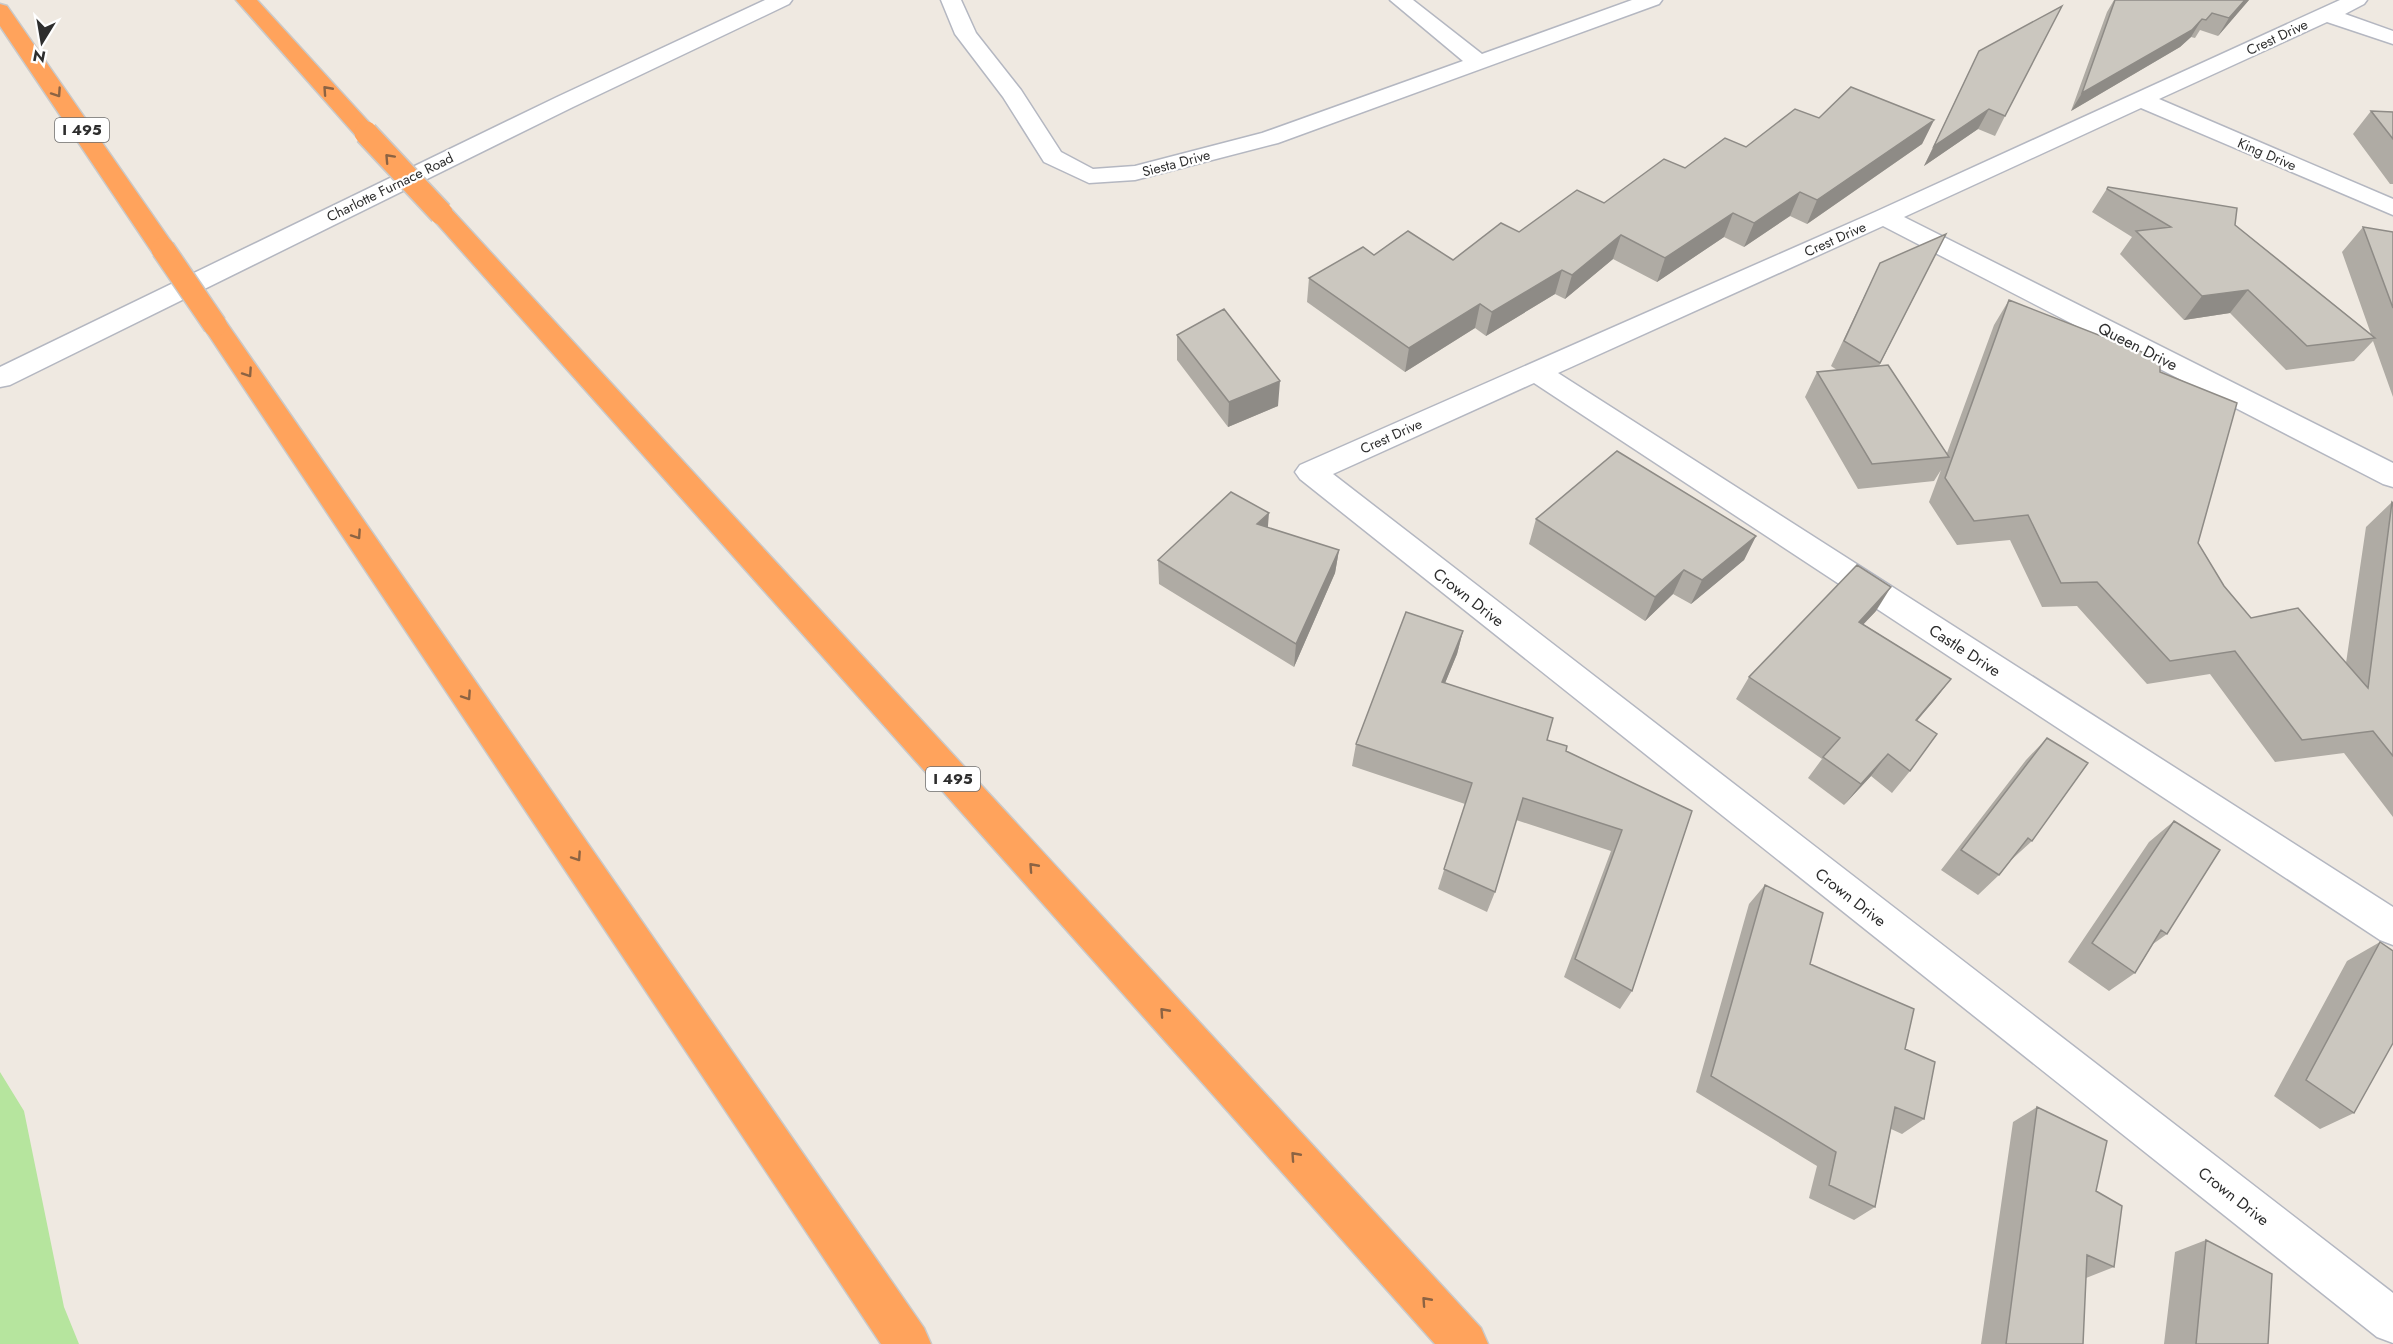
<svg xmlns="http://www.w3.org/2000/svg" width="2393" height="1344" font-family="Jost,sans-serif">
<style>
.green{fill:#b6e59e}
.lines{fill:none;stroke-linecap:round;stroke-linejoin:round}
.minor-casing{stroke:#b4b7c1;stroke-width:3}
.motorway-casing{stroke:#c9c9c9;stroke-width:3}
.minor{fill:#fff;fill-rule:evenodd}
.motorway{fill:#ffa35c;fill-rule:evenodd}
.motorway-bridge-casing{stroke:#c9c9c9;stroke-width:26;stroke-linecap:butt}
.motorway-bridge{stroke:#ffa35c;stroke-width:23}
.wall{fill:#afaba4}
.shaded-wall{fill:#8e8b86}
.building{fill:#cbc7bf;stroke:#8e8b86;stroke-width:1.5}
.oneway{stroke:#8c6343}
.labels{text-anchor:middle;stroke-width:4.5;stroke-linejoin:round;paint-order:stroke}
.far-street-label{font-size:14px;fill:#2e2e2e;stroke:#fff}
.shield{fill:#fff;stroke:#6d6d6d;stroke-width:1.5}
.shield-label{font-size:15px;font-weight:bold;fill:#2e2e2e}
.street-label{font-size:16px;fill:#2e2e2e;stroke:#fff}
</style>
<rect width="100%" height="100%" fill="#efe9e1"/>
<path class="green" d="M0,1072L24,1111L64,1307L79,1344H0Z"/>
<g class="lines">
<defs>
<path id="minor" d="M765,0H792L789,4L573,107L10,385L0,387V367L557,97Z
M941,0H961L976,33L1021,90L1061,152L1093,169L1135,166L1262,133L1463,61L1390,0H1413L1482,54L1632,0H1662L1659,4L1278,143L1135,180L1089,183L1044,162L1003,97L955,34Z
M2340,0H2367L2364,4L2345,14L2393,31V44L2327,22L2159,99L2393,199V215L2141,108L1904,217L2393,463V487L2383,484L1883,226L1558,373L2393,907V945L2380,940L1534,383L1333,474L2393,1293V1343L2377,1337L1300,479L1295,472L1300,465L1875,212Z"/>
<path id="motorway" d="M236,0H257L374,128L378,133L374,138L366,140L358,138Z
M0,4L7,6L172,243L176,249L172,255L163,257L154,255L0,26Z
M441,206L450,208L1481,1328L1488,1344H1435L432,218L429,213L432,208Z
M215,316L224,319L924,1328L931,1344H881L206,331L202,325L206,319Z"/>
</defs>
<use href="#minor" class="minor-casing"/>
<use href="#motorway" class="motorway-casing"/>
<use href="#minor" class="minor"/>
<use href="#motorway" class="motorway"/>
<defs>
<path id="motorway-bridge" d="M366,133L441,213
M163,249L215,325"/>
</defs>
<use href="#motorway-bridge" class="motorway-bridge-casing"/>
<use href="#motorway-bridge" class="motorway-bridge"/>
</g>
<path class="wall" d="M2114,0H2249L2218,36L2200,30L2195,38L2191,37L2180,47L2071,111L2107,12Z
M1979,51L2005,116L1995,136L1978,129L1924,166Z
M2371,111L2393,112V184H2390L2353,134Z
M1934,120L1922,144L1807,224L1790,216L1744,247L1724,237L1657,282L1613,259L1565,299L1555,294L1486,336L1475,328L1405,372L1307,302L1309,278L1374,255L1453,260L1519,232L1604,203L1685,168L1746,147Z
M2108,187L2235,225L2371,334L2342,252L2363,227L2393,232V397L2373,341L2354,361L2286,370L2230,313L2184,320L2120,254L2132,237L2092,212Z
M1946,234L1879,366L1947,453L1994,325L2009,300L2160,372L2198,543L2224,586L2251,618L2346,663L2366,527L2392,502L2393,503V817L2344,753L2275,762L2210,674L2147,684L2077,606L2042,607L2010,540L1957,545L1929,502L1941,470L1934,481L1858,489L1805,397L1817,372L1837,370L1831,366L1880,263Z
M1177,335L1278,406L1228,427L1177,360Z
M1536,519L1756,536L1744,560L1691,604L1673,594L1645,621L1529,544Z
M1268,528L1339,550L1335,573L1294,667L1159,584L1158,560Z
M1876,611L1863,624L1951,679L1917,721L1910,771L1892,793L1871,776L1844,805L1808,778L1822,759L1736,699L1749,677Z
M1463,631L1457,654L1445,683L1566,751L1692,811L1632,991L1620,1009L1564,977L1611,851L1516,820L1495,892L1487,912L1438,889L1465,804L1352,766L1356,744Z
M2047,738L2032,841L2010,861L1999,875L1978,895L1941,870L2026,760Z
M2174,821L2167,934L2153,944L2135,973L2109,991L2068,962L2149,842Z
M1765,885L1810,964L1905,1049L1924,1119L1902,1134L1891,1129L1875,1207L1854,1220L1809,1198L1817,1166L1696,1092L1749,904Z
M2380,942L2354,1113L2320,1129L2274,1096L2347,961Z
M2037,1107L2096,1191L2114,1267L2086,1278L2083,1344H1981L2013,1122Z
M2206,1240L2268,1344H2164L2175,1252Z"/>
<path class="shaded-wall" d="M2245,0H2249L2218,36L2229,18Z
M2202,19L2191,37L2180,47L2071,111L2082,93Z
M1989,109L1978,129L1924,166L1934,146Z
M1934,120L1922,144L1807,224L1817,200Z
M1800,192L1790,216L1744,247L1754,223Z
M1733,213L1724,237L1657,282L1665,258Z
M1621,235L1613,259L1565,299L1572,275Z
M1562,270L1555,294L1486,336L1492,312Z
M2248,290L2230,313L2184,320L2202,296Z
M1480,304L1475,328L1405,372L1409,348Z
M1280,381L1278,406L1228,427L1229,402Z
M1269,513L1267,538L1257,524Z
M1756,536L1744,560L1691,604L1702,580Z
M1339,550L1335,573L1294,667L1296,644Z
M1684,570L1673,594L1645,621L1655,597Z
M1891,587L1876,611L1844,645L1859,622Z
M1463,631L1457,654L1436,705L1442,682Z
M1951,679L1933,702L1898,742L1916,720Z
M1888,754L1871,776L1844,805L1861,784Z"/>
<path class="building" d="M2115,0H2245L2229,18L2212,13L2206,20L2202,19L2192,30L2082,93Z
M2062,6L2005,116L1989,109L1934,146L1979,51Z
M1851,87L1934,120L1817,200L1800,192L1754,223L1733,213L1665,258L1621,235L1572,275L1562,270L1492,312L1480,304L1409,348L1309,278L1363,247L1374,255L1408,231L1453,260L1501,223L1519,232L1577,190L1604,203L1664,159L1685,168L1725,138L1746,147L1795,109L1819,118Z
M2371,111L2393,112V139Z
M2108,187L2237,208L2235,225L2375,338L2307,346L2248,290L2202,296L2136,231L2171,227L2107,189Z
M2363,227L2393,232V308Z
M1946,234L1880,363L1844,341L1880,263Z
M2009,300L2160,359V372L2237,403L2198,543L2224,586L2251,618L2298,608L2368,688L2392,502L2393,503V756L2373,731L2302,740L2235,651L2170,661L2097,582L2061,583L2028,515L1974,521L1945,478Z
M1224,309L1280,381L1229,402L1177,335Z
M1888,365L1949,457L1872,464L1817,372Z
M1617,451L1756,536L1702,580L1684,570L1655,597L1536,519Z
M1231,492L1269,513L1257,524L1339,550L1296,644L1158,560Z
M1857,565L1891,587L1859,622L1951,679L1916,720L1937,734L1910,771L1888,754L1861,784L1823,757L1840,738L1749,677Z
M1406,612L1463,631L1442,682L1553,718L1547,740L1567,746L1566,751L1692,811L1632,991L1575,959L1622,830L1523,798L1495,892L1444,869L1472,783L1356,744Z
M2047,738L2088,763L2032,841L2028,838L1999,875L1961,850Z
M2174,821L2220,850L2167,934L2161,930L2135,973L2092,943Z
M1765,885L1823,913L1810,964L1914,1009L1905,1049L1935,1062L1924,1119L1895,1107L1875,1207L1829,1185L1836,1152L1711,1076Z
M2380,942L2393,951V1043L2354,1113L2306,1080Z
M2037,1107L2107,1141L2096,1191L2122,1206L2114,1267L2087,1255L2083,1344H2006Z
M2206,1240L2272,1274L2268,1344H2196Z"/>
<defs><path id="oneway-chevron" d="M-2-3.5L2.5 0L-2 3.5" fill="none" stroke-width="1.6" stroke-linecap="round" stroke-linejoin="round" transform="scale(1.5)"/></defs>
<g class="oneway">
<use href="#oneway-chevron" transform="translate(327 90) rotate(-132)"/>
<use href="#oneway-chevron" transform="translate(57 93) rotate(56)"/>
<use href="#oneway-chevron" transform="translate(389 158) rotate(-133)"/>
<use href="#oneway-chevron" transform="translate(248 373) rotate(56)"/>
<use href="#oneway-chevron" transform="translate(357 535) rotate(56)"/>
<use href="#oneway-chevron" transform="translate(467 696) rotate(56)"/>
<use href="#oneway-chevron" transform="translate(577 857) rotate(56)"/>
<use href="#oneway-chevron" transform="translate(1033 867) rotate(-132)"/>
<use href="#oneway-chevron" transform="translate(1164 1012) rotate(-132)"/>
<use href="#oneway-chevron" transform="translate(1295 1156) rotate(-132)"/>
<use href="#oneway-chevron" transform="translate(1426 1301) rotate(-132)"/>
</g>
<g class="labels">
<g class="far-street-label">
<text transform="translate(2277 37) rotate(-25)" y="5">Crest Drive</text>
<text transform="translate(2267 154) rotate(23)" y="5">King Drive</text>
<text transform="translate(1176 163) rotate(-15)" y="5">Siesta Drive</text>
<text transform="translate(390 187) rotate(-26)" y="5">Charlotte Furnace Road</text>
<text transform="translate(1835 239) rotate(-24)" y="5">Crest Drive</text>
<text transform="translate(1391 436) rotate(-24)" y="5">Crest Drive</text>
</g>
<g class="shield">
<rect x="55" y="118" width="54" height="24" rx="4.5"/>
<rect x="926" y="767" width="54" height="24" rx="4.5"/>
</g>
<g class="shield-label">
<text x="82" y="135">I 495</text>
<text x="953" y="784">I 495</text>
</g>
<g class="street-label">
<text transform="translate(2138 346) rotate(27)" y="6">Queen Drive</text>
<text transform="translate(1469 597) rotate(38)" y="6">Crown Drive</text>
<text transform="translate(1965 650) rotate(33)" y="6">Castle Drive</text>
<text transform="translate(1851 897) rotate(38)" y="6">Crown Drive</text>
<text transform="translate(2234 1196) rotate(38)" y="6">Crown Drive</text>
</g>
</g>
<g transform="translate(42 42) rotate(191)" stroke="#ffffff" stroke-width="4.5" paint-order="stroke">
<path d="M0-4.5L10 22L0 15L-10 22Z" fill="#2e2e2e"/>
<text y="-9" font-size="16" font-weight="bold" text-anchor="middle" fill="#2e2e2e">N</text>
</g>
</svg>
